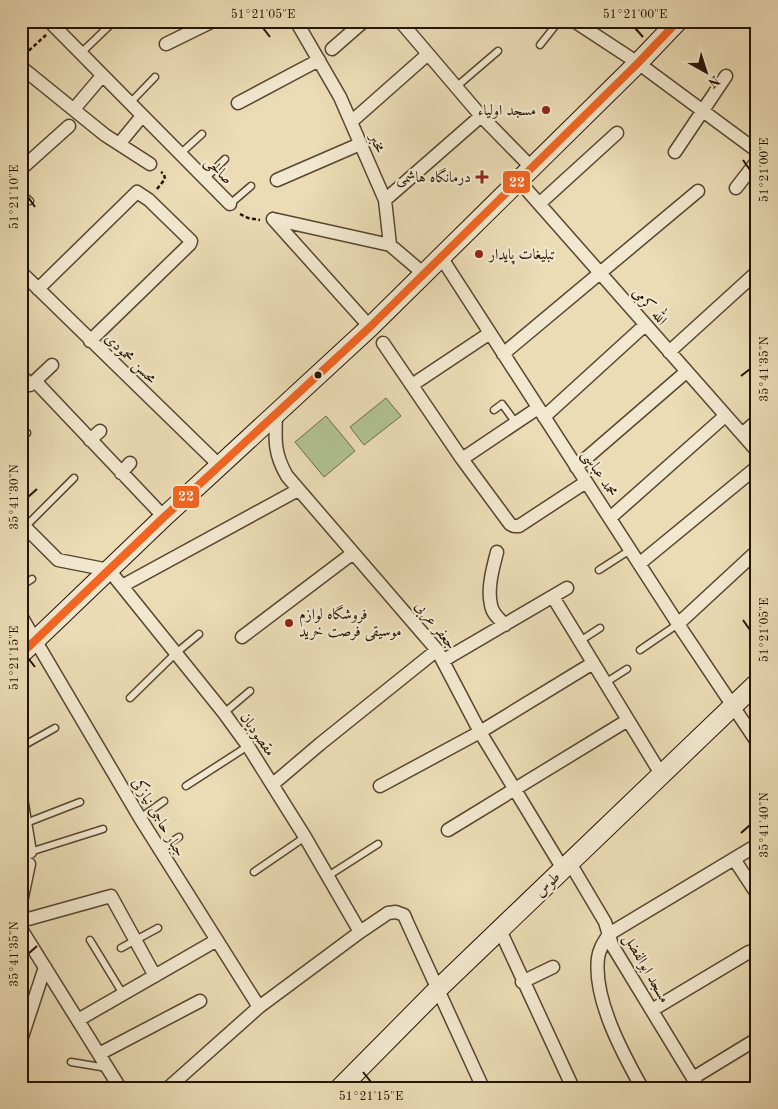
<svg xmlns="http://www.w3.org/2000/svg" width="778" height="1109" font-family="'Old Standard TT',Amiri,serif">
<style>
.green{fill:#b2c291;stroke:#6c6b4a}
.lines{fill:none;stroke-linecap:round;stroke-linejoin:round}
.lane-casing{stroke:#56462f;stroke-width:9}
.street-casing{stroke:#56462f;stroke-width:15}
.secondary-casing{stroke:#251402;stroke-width:21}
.path{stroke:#251402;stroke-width:2.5;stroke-dasharray:4 2.5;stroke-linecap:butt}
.lane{stroke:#f2e8cf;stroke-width:6}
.street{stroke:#f2e8cf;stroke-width:12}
.secondary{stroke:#f2e8cf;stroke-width:19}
.bus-1-casing{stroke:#f2e8cf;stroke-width:11}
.bus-1{stroke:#f26522;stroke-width:8}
.ticks{fill:none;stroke:#251402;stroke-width:2}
.poi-dot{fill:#8f2418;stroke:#f2e8cf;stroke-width:2}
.bus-dot{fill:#251402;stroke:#f2e8cf;stroke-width:2}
.labels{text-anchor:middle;stroke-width:4.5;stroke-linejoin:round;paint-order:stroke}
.poi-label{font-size:15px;fill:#251402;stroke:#f2e8cf;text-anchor:end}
.street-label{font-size:15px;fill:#251402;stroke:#f2e8cf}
.line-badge{stroke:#f2e8cf;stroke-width:2}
.badge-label{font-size:14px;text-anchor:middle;font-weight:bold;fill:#fff}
.neatline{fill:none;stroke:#251402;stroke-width:2}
.ticks-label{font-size:12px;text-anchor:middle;fill:#251402}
</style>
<rect width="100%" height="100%" fill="#ebdcb5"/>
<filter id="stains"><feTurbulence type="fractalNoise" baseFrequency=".004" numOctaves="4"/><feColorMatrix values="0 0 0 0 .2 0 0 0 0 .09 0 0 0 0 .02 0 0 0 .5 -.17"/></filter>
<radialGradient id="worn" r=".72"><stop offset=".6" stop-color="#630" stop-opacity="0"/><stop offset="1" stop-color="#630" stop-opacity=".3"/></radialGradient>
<path class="green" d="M386,398L401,416L364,445L350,427Z
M326,416L355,451L324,477L295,442Z"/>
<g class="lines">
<defs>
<path id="lane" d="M540,45L559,21
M80,54L109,26
M456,87L498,51
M130,103L155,77
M180,154L202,134
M205,179L225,159
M21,193L30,201
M230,204L251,186
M494,410L502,404L516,423
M21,438L27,433
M25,527L74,478
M599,570L630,550
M21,586L32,579
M580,641L600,628
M640,650L678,624
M605,683L627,669
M130,698L176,653L199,634
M224,713L250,691
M21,747L55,728
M186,786L248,746
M140,818L164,801
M26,823L80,802
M159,850L179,837
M30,852L103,829
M254,872L305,837
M328,876L378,844
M90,940L123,994
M121,948L158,928
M71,1062L107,1068"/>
<path id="street" d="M49,21L230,204
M296,21L340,97L385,200L390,245L424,274
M400,21L481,116L532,168
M574,21L638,63L757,151
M166,44L213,21
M332,49L364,21
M21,67L105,135L150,164
M238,103L319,60
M74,109L102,76
M351,122L428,54
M119,144L142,116
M675,152L726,76
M21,169L69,126
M277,180L360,144
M519,181L757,451
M736,188L757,161
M385,200L481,116
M539,204L617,133
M273,219L370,327
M273,219L390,245
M441,257L678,624L757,742
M21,272L220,466
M38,289L137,192L149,200L188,238L191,241L190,244L90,341
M383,343L462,459L510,524L514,526H519L586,482
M669,352L757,272
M503,354L698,191
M52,365L35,381L164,517
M21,375L30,385L35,381
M412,385L490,333
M276,415C275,440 274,454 287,476L437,650L480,732L563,869
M544,417L645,325
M742,434L757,421
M90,440L100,431
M462,459L538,408
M576,467L686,372
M121,473L130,463
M610,518L725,416
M21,523L58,560L109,570L224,713L248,746L305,837L360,932
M497,552C493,568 487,588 491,605C492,613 499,619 505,625
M639,564L757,467
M122,586L298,490
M553,597L661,774
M21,616L140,818L259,1007
M678,624L757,551
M242,637L353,553
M444,660L567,588
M273,784L320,744L437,650
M380,786L480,732L593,663
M21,798L30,852
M448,830L628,720
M734,859L757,894
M570,863L605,922L612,945L699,1088
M21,902L29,864
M21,921L111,896L155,976
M21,929L120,1088
M500,930L573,1088
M522,982L553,967
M652,1010L749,952
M78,1020L217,940
M21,1040L45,967
M99,1054L200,1001
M693,1078L757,1039
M168,1088L259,1007L360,932L388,913L396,912L404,915L407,922L483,1088
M642,1088C623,1054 593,999 598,958C599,949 604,942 609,934L757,845"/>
<path id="secondary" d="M21,654L164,517L370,327L638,63L678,21
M340,1088L439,988L757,683"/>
</defs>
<use href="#lane" class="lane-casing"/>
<use href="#street" class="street-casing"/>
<use href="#secondary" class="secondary-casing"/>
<path class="path" d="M24,55L46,35
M157,189L165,179L164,174L161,172
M240,214L248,218L260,220"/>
<use href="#lane" class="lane"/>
<use href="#street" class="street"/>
<use href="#secondary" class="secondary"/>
<defs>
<path id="bus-1" d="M21,654L164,517L370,327L638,63L678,21"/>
</defs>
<use href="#bus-1" class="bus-1-casing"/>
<use href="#bus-1" class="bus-1"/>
</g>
<path class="ticks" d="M263,28L270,37M635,28L643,37M743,160L750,170M28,197L35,207M741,376L750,369M28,497L37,489M743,620L750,630M28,658L35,667M741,833L750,825M28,954L37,946M363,1072L371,1082"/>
<g class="poi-dot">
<circle cx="546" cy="110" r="5"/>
<path d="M479.5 169.5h5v5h5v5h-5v5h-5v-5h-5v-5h5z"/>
<circle cx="479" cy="254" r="5"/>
<circle cx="289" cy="623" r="5"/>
</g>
<circle class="bus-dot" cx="318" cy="375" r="4.5"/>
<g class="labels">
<g class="poi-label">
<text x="536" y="115">مسجد اولیاء</text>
<text x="471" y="182">درمانگاه هاشمی</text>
<text x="489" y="259" text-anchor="start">تبلیغات پایدار</text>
<text x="299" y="619" text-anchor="start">فروشگاه لوازم<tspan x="299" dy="17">موسیقی فرصت خرید</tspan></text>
</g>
<g class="street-label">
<text transform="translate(378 143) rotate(67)" y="5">مخبر</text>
<text transform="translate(219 170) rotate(45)" y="5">صالحی</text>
<text transform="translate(650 306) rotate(49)" y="5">الله کرمی</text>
<text transform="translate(131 358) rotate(44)" y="5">محسن محمودی</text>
<text transform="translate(600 473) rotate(57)" y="5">محمد عباسی</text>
<text transform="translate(436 625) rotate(52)" y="5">جعفر عربی</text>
<text transform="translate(258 734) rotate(55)" y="5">مقصودیان</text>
<text transform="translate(159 817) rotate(59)" y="5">جبار حاجی نیازکی</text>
<text transform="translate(547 884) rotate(-44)" y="5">طوس</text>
<text transform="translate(647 968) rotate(60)" y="5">مسجد ابوالفضل</text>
</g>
</g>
<g class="line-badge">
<rect x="502" y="170" width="29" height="24" rx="5" fill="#f26522"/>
<rect x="172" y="485" width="28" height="24" rx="5" fill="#f26522"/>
</g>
<g class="badge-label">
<text x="517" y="187">22</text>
<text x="186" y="501">22</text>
</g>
<rect width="778" height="1109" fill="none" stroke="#ebdcb5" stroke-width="55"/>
<g transform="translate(706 72) rotate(141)" stroke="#f2e8cf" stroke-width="4" paint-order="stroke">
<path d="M0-4L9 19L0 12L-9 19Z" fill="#251402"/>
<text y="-8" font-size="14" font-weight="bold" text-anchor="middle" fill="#251402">N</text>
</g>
<rect x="28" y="28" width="722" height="1054" class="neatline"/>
<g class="ticks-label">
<text x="263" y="18">51°21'05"E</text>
<text x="635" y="18">51°21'00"E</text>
<text transform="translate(764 170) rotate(-90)" y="4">51°21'00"E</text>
<text transform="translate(14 197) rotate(-90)" y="4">51°21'10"E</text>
<text transform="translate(764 369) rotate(-90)" y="4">35°41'35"N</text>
<text transform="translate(14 497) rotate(-90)" y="4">35°41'30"N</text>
<text transform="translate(764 630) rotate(-90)" y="4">51°21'05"E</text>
<text transform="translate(14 658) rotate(-90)" y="4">51°21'15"E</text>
<text transform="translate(764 825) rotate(-90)" y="4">35°41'40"N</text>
<text transform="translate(14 954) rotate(-90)" y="4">35°41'35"N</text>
<text x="371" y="1100">51°21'15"E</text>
</g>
<rect width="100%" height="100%" filter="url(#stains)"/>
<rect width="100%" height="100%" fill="url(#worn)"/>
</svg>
